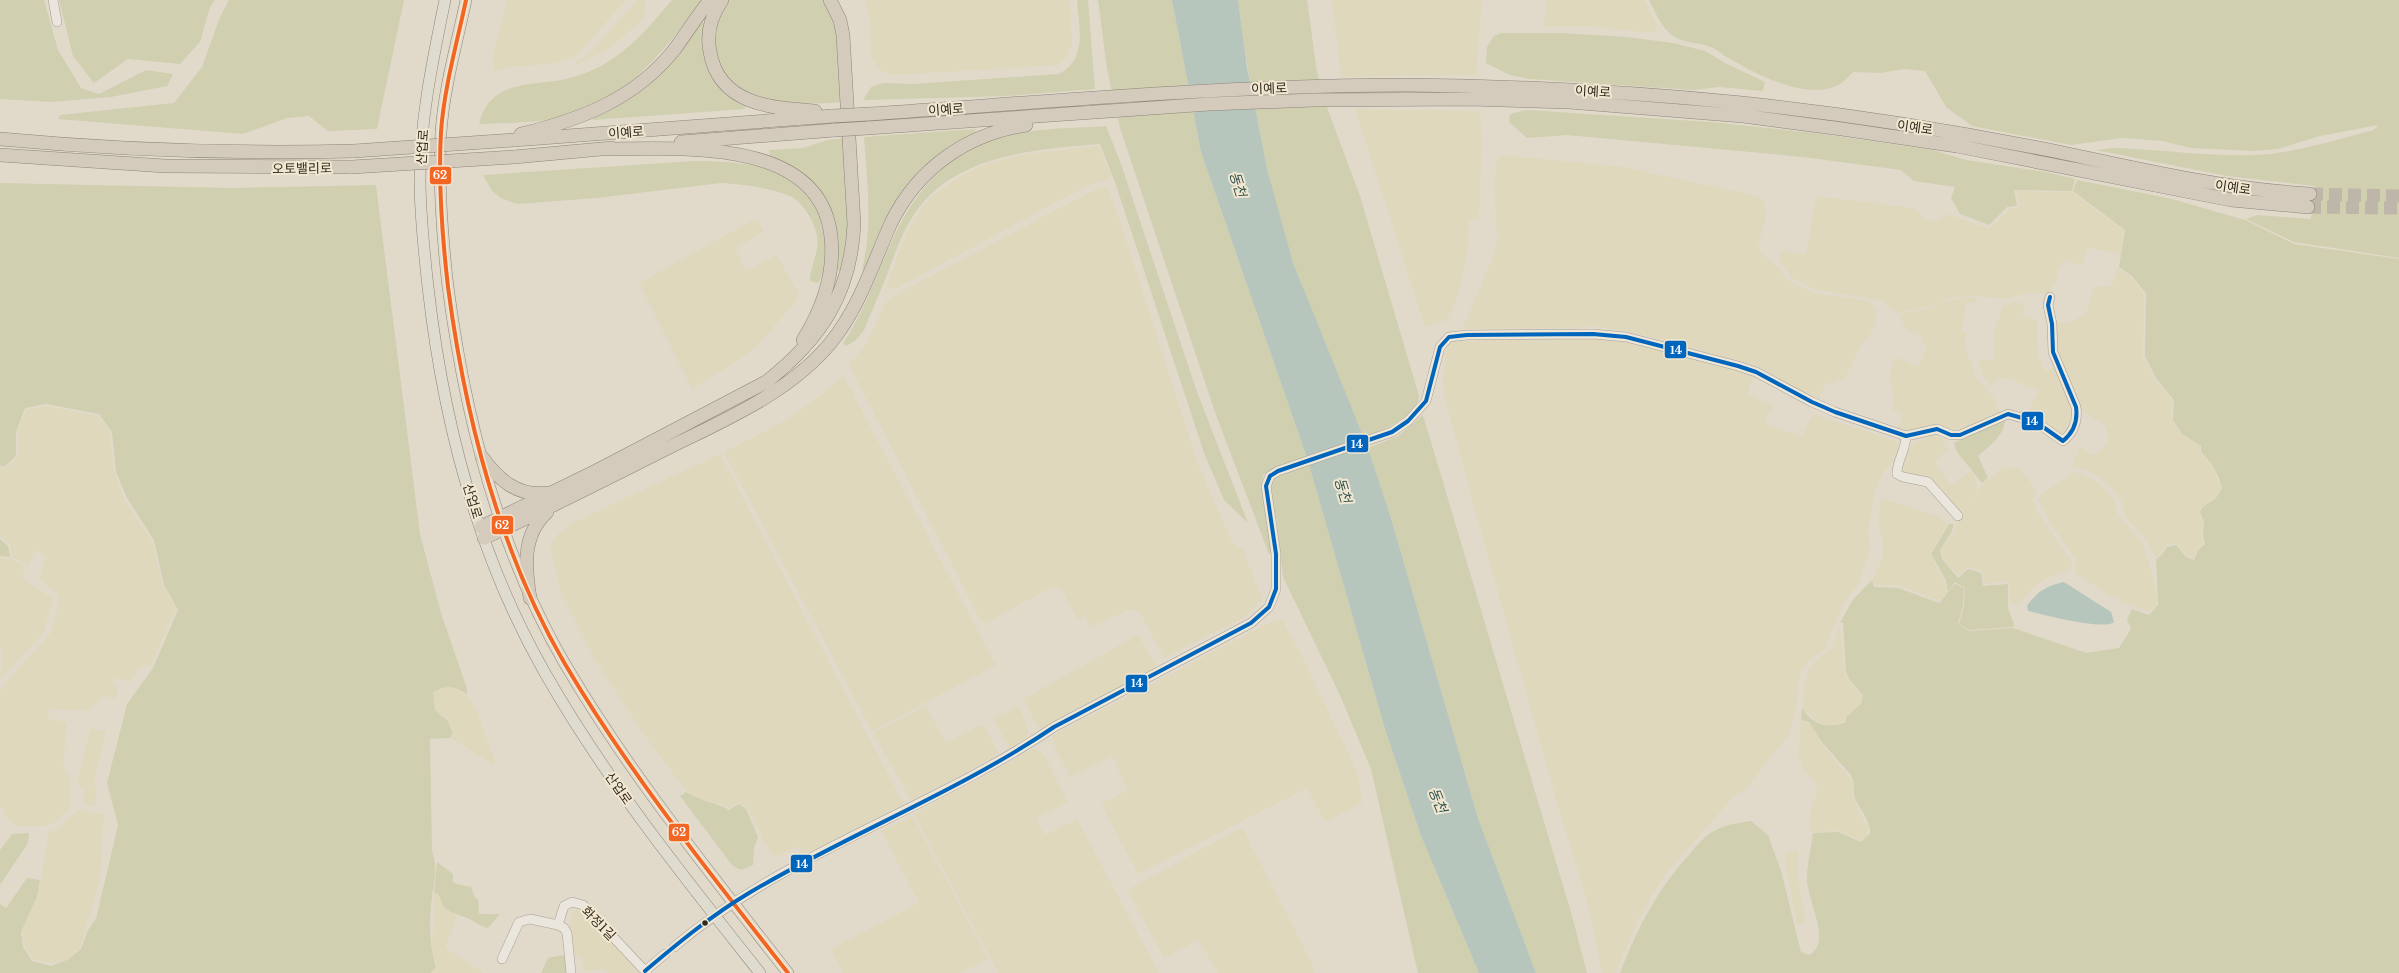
<svg xmlns="http://www.w3.org/2000/svg" width="2399" height="973" font-family="'Libre Baskerville','Noto Sans KR',serif">
<style>
.farmland{fill:#dfd8bd}
.green{fill:#d0cfaf}
.water{fill:#b7c6bc}
.lines{fill:none;stroke-linecap:round;stroke-linejoin:round}
.highway-tunnel{stroke:#beb6a8;stroke-width:13;stroke-dasharray:13 6;stroke-linecap:butt}
.minor-casing{stroke:#a69f95;stroke-width:10}
.major-casing{stroke:#8c857b;stroke-width:12}
.highway-casing{stroke:#8c857b;stroke-width:14}
.minor{stroke:#eae5dd;stroke-width:9}
.major{stroke:#e0dbcf;stroke-width:11}
.highway{stroke:#d4cbbd;stroke-width:13}
.highway-bridge-casing{stroke:#8c857b;stroke-width:14;stroke-linecap:butt}
.highway-bridge{stroke:#d4cbbd;stroke-width:13}
.bus-1-casing{stroke:#f2e8d2;stroke-width:7}
.bus-2-casing{stroke:#f2e8d2;stroke-width:7}
.bus-1{stroke:#f26522;stroke-width:4}
.bus-2{stroke:#0065bd;stroke-width:4}
.bus-dot{fill:#33281e;stroke:#f2e8d2;stroke-width:1.5}
.labels{text-anchor:middle;stroke-width:4;stroke-linejoin:round;paint-order:stroke}
.street-label{font-size:13px;fill:#33281e;stroke:#f2e8d2}
.water-label{font-size:14px;font-style:italic;fill:#2f524f;stroke:#f2e8d2}
.line-badge{stroke:#f2e8d2;stroke-width:1.5}
.badge-label{font-size:11px;text-anchor:middle;font-weight:bold;fill:#fff}
</style>
<rect width="100%" height="100%" fill="#e1dacb"/>
<path class="farmland" d="M507,0H626L576,56L556,63L513,67L494,71L493,54Z
M638,0H644L646,5L643,19L610,48L576,65V62L590,52Z
M865,0H1070L1072,44L1065,59L1059,64L1049,66L893,75L880,70L871,57L870,22Z
M1332,0H1482L1476,75L1341,77Z
M1546,0H1644L1657,25L1655,33L1594,27L1544,26Z
M1355,109L1480,111L1482,142L1479,219H1469L1468,247L1462,279L1457,299L1447,320L1425,327Z
M1098,146L1111,175L1108,180L1088,185L895,289L886,287L907,231L922,207L936,193L955,180L976,168L1000,160L1026,154Z
M1502,155L1624,167L1761,197L1766,207V218L1759,242L1760,251L1765,257L1780,268L1785,279L1813,293L1869,301L1876,309V322L1870,335L1860,347L1843,382L1838,380L1832,384L1826,382L1819,399L1754,365L1626,331L1597,327L1462,329L1492,260L1497,240L1494,181L1497,160Z
M1104,187L1109,191L1115,206L1198,464L1231,540L1234,545L1242,548L1263,599L1243,618L1164,658L1139,611L1130,609L1091,627L1085,616L1078,620L1062,590L1052,587L986,623L981,621L849,365L867,343L886,302L890,298L1098,188Z
M2016,191L2072,192L2123,230L2121,254L2088,248L2082,265L2064,260L2057,271V280L2049,293H2025L2007,299L1976,296L1950,298L1939,304L1897,313L1883,301L1814,289L1791,277L1778,258L1781,250L1806,255L1816,196L1913,208L1920,212L1924,220H1936L1948,214L1990,229L2009,209L2019,207Z
M753,220L759,222L764,232L735,248L746,271L777,255L799,294L797,300L759,344L740,359L692,389L639,283Z
M2118,269L2131,277L2144,294L2143,357L2154,379L2172,400V420L2181,434L2200,446L2199,453L2212,465L2221,488L2209,504L2200,507L2199,512L2203,522L2201,534L2203,544L2197,549L2193,558L2187,556L2176,543L2166,545L2161,554L2155,557L2146,539L2127,519L2121,500L2114,490L2092,472L2072,467L2080,447L2092,455H2097L2107,443L2108,433L2104,425L2080,410L2078,398L2058,358L2055,322L2070,323L2086,313L2093,288L2112,285Z
M1976,297L1977,302H1966L1962,331L1967,333L1964,344L1977,379L1994,398L2000,414L1963,432L1911,431L1898,428L1903,415L1892,410L1894,402L1890,379L1891,368L1896,357L1918,367L1927,347L1920,343L1923,336L1906,329L1898,314L1924,310L1951,300Z
M2017,302L2025,305L2022,315L2037,321L2038,354L2045,371L2054,368L2073,407L2071,428L2062,437L2048,425L2027,414L2039,391L2008,378L1995,380L1991,386L1982,374L1978,360H1994L1993,335L2003,306Z
M1586,338L1630,341L1730,368L1754,376L1747,393L1774,406L1766,417L1768,424L1801,437L1813,414L1899,442L1901,446L1897,459L1884,471L1875,490L1868,533L1870,549L1859,583L1843,604L1825,649L1809,660L1800,672L1797,702L1789,735L1766,762L1745,791L1735,795L1665,875L1639,917L1616,973H1602L1587,900L1562,821L1478,521L1445,399L1443,381L1445,353L1449,344L1455,341Z
M844,377L996,665L872,731L724,452L788,419L823,394L840,378Z
M46,406L98,416L110,432L114,472L124,499L152,541L163,586L176,609L151,665L140,667L130,681L115,678L113,680L118,690L115,699L102,695L100,701L94,704L90,710L49,709L48,718L67,723L63,766L70,778L71,806L54,823L37,827L19,826L13,824L6,817L0,804V692L6,682L50,634L58,607V595L39,578L46,556L36,550L28,565L12,557L10,545L0,536V467L5,469L18,457V431L26,410Z
M1938,435L1942,438L1948,450L1935,461L1951,485L1970,471L1975,478L1978,492L1976,497L1959,512L1941,491L1906,476L1899,470L1909,447L1928,436Z
M720,454L904,805L803,856L798,846L774,858L747,807L739,803L729,808L721,804L696,798L687,792L645,736L595,660L560,590L550,546L557,535L570,524Z
M2003,467L2020,469L2037,491L2033,499L2036,510L2072,563L2071,569L2046,578L2034,586L2018,606L2010,602L2009,581L1984,584L1982,571L1968,567L1958,576L1943,559L1941,550L1955,532L1960,512L1977,497L1980,487Z
M2072,472L2082,474L2100,484L2114,500L2118,515L2143,544L2155,583L2157,603L2148,612L2110,596L2076,574V560L2051,524L2038,499L2041,494L2067,478Z
M1881,498L1934,515L1948,523L1930,554L1939,573L1945,581L1947,593L1939,601L1898,585H1875L1873,579L1883,556V540L1879,529V511Z
M0,558L11,559L23,565L24,579L53,599L44,632L0,680L2,649L0,646Z
M1282,620L1300,652L1353,763L1359,778L1362,803L1325,822L1307,788L1138,874L1101,804L1128,790L1112,756L1070,777L1053,744V735L1273,621Z
M1840,624L1845,672L1848,680L1863,696V699L1856,709L1845,716V721L1828,726L1816,720L1803,709L1804,686L1809,667L1831,649Z
M1138,635L1156,665L1154,669L1042,728H1038L1023,699Z
M447,686L457,688L467,695L477,712L495,761L492,764L451,738L454,733L449,720L436,710L433,701V692Z
M926,706L946,742L983,724L999,754L912,802L873,733Z
M1018,706L1028,728V736L1024,741L1010,748L993,718Z
M1801,720L1808,723L1813,729L1820,742L1853,782L1852,795L1861,816L1869,827L1865,839H1857L1839,831L1813,832L1810,828L1811,809L1817,791L1816,784L1803,768L1798,757Z
M90,729L107,731L95,775L96,803L93,806H87L84,802L83,790L77,783Z
M1035,748L1044,755L1068,802L1036,818L1045,835L1077,819L1159,973H998L914,814Z
M80,810L104,815L100,879L80,948L67,959L52,964L33,959L25,947L22,931L38,897L49,832L59,828L75,812Z
M912,816L988,959L960,973H843L831,949L919,903L881,831Z
M1243,829L1316,971L1312,973H1218L1198,940L1164,958L1127,890L1237,830Z
M1794,849L1798,852V877L1806,923L1797,925L1784,855Z
M434,893L440,897L443,905L457,917L445,947L483,973H432L437,967L432,952Z
M579,909L641,973H608L603,969L583,971L582,956H575L569,925L575,910Z"/>
<path class="green" d="M0,0H44L58,50L81,88L99,94L146,70L173,74L167,86L111,97L51,102L0,99Z
M59,0H215L210,7L200,42L180,64L128,59L94,83L73,56Z
M229,0H404L377,129L328,131L309,116L287,118L243,134L58,119L60,115L174,103L202,67L220,17Z
M672,0H702C661,55 624,104 553,119C529,123 504,123 479,124C490,81 526,86 561,80C574,78 589,72 601,66C630,50 651,25 672,0Z
M729,0H826L836,21L842,102C796,106 723,108 715,48C713,31 718,14 729,0Z
M1077,0H1088L1095,89L1007,96L863,100L871,87L884,83L913,84L1058,74C1088,61 1079,27 1077,0Z
M1098,0H1172L1201,152L1307,458L1385,729L1421,836L1479,973H1418L1371,769L1339,693L1283,577L1277,522L1271,493L1272,483L1278,468L1264,474L1262,480L1273,553L1269,554L1216,415L1120,128L1107,69Z
M1238,0H1307L1317,72L1328,110L1360,196L1419,396C1417,417 1381,431 1364,437C1339,380 1313,323 1293,263C1265,178 1250,89 1238,0Z
M1649,0H2399V258L2294,242L2246,219L2258,215L2311,219L2315,186L2227,176L2095,150L2113,148C2160,149 2208,157 2255,155C2295,153 2335,140 2374,130L2378,125L2320,136L2278,149L2255,151L2190,148L2163,141L2122,138L2071,145L1972,126L1946,107L1925,71L1904,69L1880,73L1853,72C1847,78 1842,84 1834,87C1802,98 1758,75 1730,59C1724,56 1719,51 1713,48C1700,42 1684,44 1672,35C1661,27 1655,11 1649,0Z
M702,21L704,23C698,62 710,87 746,105L745,109L593,120V118C641,98 674,65 702,21Z
M1501,33H1560L1627,37L1673,43L1705,51L1727,64L1765,82L1763,91L1719,87L1693,90L1529,79L1510,75L1486,63L1487,47L1494,36Z
M1526,110L1711,122L1815,133L1933,150L1966,160L2046,172L2075,179L2072,191L2014,190L2017,206L2007,207L1989,225L1960,214L1951,198L1955,187L1914,181L1901,170L1803,157L1567,135L1527,138L1509,122L1510,114Z
M1106,126L1121,164L1197,392L1248,523L1224,500L1204,453L1116,185L1100,144C1038,149 963,154 921,205C902,228 894,258 883,285C877,300 870,314 864,330L856,340L846,346L843,343C864,313 875,278 890,245C916,186 956,141 1024,132C1051,128 1079,128 1106,126Z
M975,129L976,132L954,143L933,158L916,176L866,271L862,270C873,226 867,182 864,137Z
M843,138L849,225L842,271L835,269L829,210L770,157L769,150L803,148L828,140Z
M695,161C740,161 793,165 817,209C821,217 822,227 824,236C828,249 827,271 818,283L810,281C810,265 820,252 817,236C815,223 803,202 790,196C771,188 742,184 721,183L597,198L517,204L501,198L492,191L483,175Z
M2077,180L2172,199L2245,220L2294,244L2399,259V973H1620C1637,929 1657,890 1689,855C1696,846 1705,835 1716,830C1727,824 1739,823 1751,821L1768,835L1781,871L1801,952L1809,955C1833,943 1807,901 1807,879C1807,864 1811,848 1813,833L1838,832L1861,842L1870,833C1871,822 1860,809 1855,799C1852,791 1856,784 1851,775L1821,741L1809,722L1801,720L1802,708C1813,725 1827,729 1846,722V717L1861,704L1863,695L1849,679L1846,671L1843,623H1840L1852,601L1872,580L1874,587L1898,588L1939,603L1955,584L1964,588L1963,605L1958,624L1969,631L2013,628L2086,653L2119,648L2131,629L2127,619L2132,609L2149,615L2158,605L2156,559L2162,555L2167,547L2176,545L2186,557L2194,560L2198,550L2205,544L2203,534L2204,522L2200,512L2202,508L2216,498L2222,488C2218,473 2212,463 2201,452V446L2182,434L2173,420L2174,400L2156,378L2145,356L2146,293L2132,276L2119,267L2125,230L2073,191Z
M0,183L233,188L376,185L420,534L441,613L467,689V694C454,685 447,685 433,692L435,710L448,721L453,733L450,738L430,739L432,851C438,866 434,880 432,896C429,919 429,946 436,967L431,973H0V904L6,908L27,878L40,880L37,897L21,932L23,947L32,961L51,966L67,960L81,949L88,930L96,919L118,825L107,783L127,704L153,668L178,610L164,585L154,540L127,498L116,472L112,432L99,414L46,404L25,408L16,432V456L4,467L0,465Z
M1423,415L1572,916L1587,973H1536L1478,818L1391,518L1368,448L1398,436Z
M2001,419L2005,420C2005,435 1988,447 1978,456L1988,478L1982,483L1957,452L1954,443Z
M1949,524H1954L1951,533L1940,550L1942,559L1958,578L1968,569L1981,573L1983,586L2008,584V608L2014,624L2013,627L1969,630L1959,624L1964,605L1965,588L1955,582L1948,592L1946,580L1931,554Z
M0,539L8,546L10,557L0,556Z
M686,792C700,801 715,802 729,810L739,804L746,809L758,837L754,848L753,865L741,870L732,865L680,796Z
M29,833L28,843L0,885V850L12,834Z
M437,862L453,874V883L471,887L475,898L478,899L479,914H500L488,928C479,926 473,920 465,917C456,914 449,913 443,905C440,899 441,895 434,892Z
M563,955L566,960L567,973H541L548,958Z"/>
<path class="water" d="M1172,0H1238L1247,67L1267,169L1293,263L1368,448L1391,518L1478,818L1536,973H1479L1421,836L1385,729L1307,458L1201,152Z
M2064,582L2111,612L2114,622C2104,631 2042,614 2028,611L2027,606C2036,592 2048,585 2064,582Z"/>
<g class="lines">
<path class="highway-tunnel" d="M2310,194L2399,196
M2308,207L2399,208"/>
<defs>
<path id="minor" d="M53,0L57,22
M1906,436C1906,450 1896,463 1897,474L1903,477L1928,482L1958,516
M674,947C786,852 933,809 1054,727L1251,623L1269,607L1276,589V554L1266,486L1270,476L1278,471L1392,432L1408,421L1426,401L1440,347L1449,337L1467,335L1593,334L1626,337L1738,366L1756,372L1812,402L1835,412L1906,436L1937,429L1951,435H1960L2008,414L2036,422L2063,441C2074,432 2078,421 2076,407L2053,352L2052,324L2048,305L2050,297
M502,959L519,922L530,919L558,925
M645,971L665,954
M571,973L567,933L564,928L558,925L564,906L572,902L583,905L647,973"/>
<path id="major" d="M445,0C433,59 420,119 420,180C420,215 424,251 428,287C443,420 478,556 545,673C606,780 684,877 760,973
M466,0C457,43 444,88 441,132C438,184 442,235 448,287C465,416 499,551 565,664C629,773 710,873 788,973"/>
<path id="highway" d="M722,0C711,16 706,33 710,52C719,105 772,108 815,111
M869,114C1048,102 1228,85 1407,85C1519,86 1631,92 1742,103C1848,114 1955,131 2059,152C2143,170 2225,189 2310,194
M868,128L1209,104L1314,100L1471,99L1569,102L1743,116L1842,129L1957,146L2231,200L2308,207
M521,134C580,120 635,99 674,50C686,34 697,16 710,0
M0,139C118,150 235,154 354,151
M514,140L833,116
M681,142L835,130
M604,149C677,149 821,136 831,237C835,274 823,308 803,340
M0,155L165,166L352,167
M514,157L612,148
M482,457C498,479 517,497 547,493
M481,527L596,471L766,382C820,340 851,294 854,224L843,35L840,20L830,0
M484,538C543,511 602,481 660,452C719,422 790,394 832,341C860,306 873,263 891,223C918,168 967,134 1026,125
M530,598C525,567 522,535 547,512"/>
</defs>
<use href="#minor" class="minor-casing"/>
<use href="#major" class="major-casing"/>
<use href="#highway" class="highway-casing"/>
<use href="#minor" class="minor"/>
<use href="#major" class="major"/>
<use href="#highway" class="highway"/>
<defs>
<path id="highway-bridge" d="M833,116L869,114
M835,130L868,128
M354,151L514,140
M352,167L514,157"/>
</defs>
<use href="#highway-bridge" class="highway-bridge-casing"/>
<use href="#highway-bridge" class="highway-bridge"/>
<defs>
<path id="bus-1" d="M466,0C457,43 444,88 441,132C438,184 442,235 448,287C465,416 499,551 565,664C629,773 710,873 788,973"/>
<path id="bus-2" d="M645,971C678,943 712,915 749,893C848,834 958,792 1054,727L1251,623L1269,607L1276,589V554L1266,486L1270,476L1278,471L1392,432L1408,421L1426,401L1440,347L1449,337L1467,335L1593,334L1626,337L1738,366L1756,372L1812,402L1835,412L1906,436L1937,429L1951,435H1960L2008,414L2036,422L2063,441C2074,432 2078,421 2076,407L2053,352L2052,324L2048,305L2050,297"/>
</defs>
<use href="#bus-1" class="bus-1-casing"/>
<use href="#bus-2" class="bus-2-casing"/>
<use href="#bus-1" class="bus-1"/>
<use href="#bus-2" class="bus-2"/>
</g>
<circle class="bus-dot" cx="705" cy="923" r="3.5"/>
<g class="labels">
<g class="street-label">
<text transform="translate(1269 88) rotate(-2)" y="5">이예로</text>
<text transform="translate(1593 91) rotate(3)" y="5">이예로</text>
<text transform="translate(946 109) rotate(-4)" y="5">이예로</text>
<text transform="translate(1915 127) rotate(8)" y="5">이예로</text>
<text transform="translate(626 132) rotate(-4)" y="5">이예로</text>
<text transform="translate(422 147) rotate(-86)" y="5">산업로</text>
<text transform="translate(302 168) rotate(-1)" y="5">오토밸리로</text>
<text transform="translate(2233 187) rotate(8)" y="5">이예로</text>
<text transform="translate(473 501) rotate(73)" y="5">산업로</text>
<text transform="translate(619 788) rotate(55)" y="5">산업로</text>
<text transform="translate(599 923) rotate(45)" y="5">화정1길</text>
</g>
<g class="water-label">
<text transform="translate(1238 184) rotate(73)" y="5">동천</text>
<text transform="translate(1343 490) rotate(73)" y="5">동천</text>
<text transform="translate(1438 800) rotate(68)" y="5">동천</text>
</g>
</g>
<g class="line-badge">
<rect x="429" y="166" width="23" height="19" rx="4" fill="#f26522"/>
<rect x="1664" y="340" width="23" height="19" rx="4" fill="#0065bd"/>
<rect x="2021" y="411" width="23" height="20" rx="4" fill="#0065bd"/>
<rect x="1346" y="434" width="23" height="19" rx="4" fill="#0065bd"/>
<rect x="491" y="515" width="23" height="20" rx="4" fill="#f26522"/>
<rect x="1125" y="674" width="23" height="19" rx="4" fill="#0065bd"/>
<rect x="668" y="823" width="22" height="19" rx="4" fill="#f26522"/>
<rect x="790" y="854" width="23" height="19" rx="4" fill="#0065bd"/>
</g>
<g class="badge-label">
<text x="440" y="179">62</text>
<text x="1676" y="354">14</text>
<text x="2032" y="425">14</text>
<text x="1357" y="448">14</text>
<text x="502" y="529">62</text>
<text x="1137" y="687">14</text>
<text x="679" y="836">62</text>
<text x="802" y="868">14</text>
</g>
</svg>
